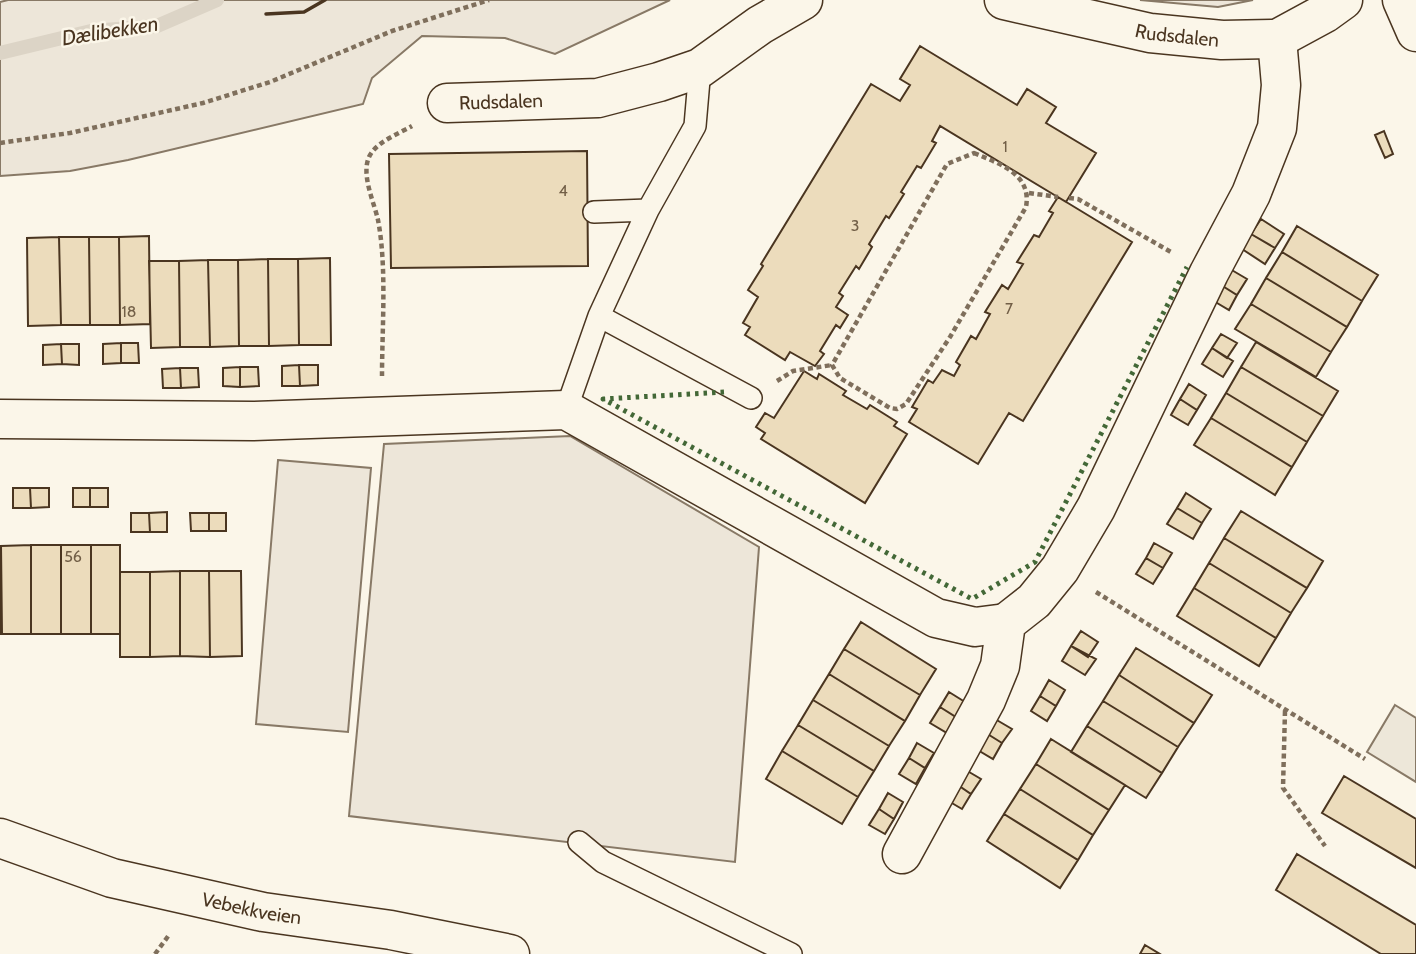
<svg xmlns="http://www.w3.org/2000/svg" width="1416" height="954" font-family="Cabin,sans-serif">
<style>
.green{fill:#ede6d9;stroke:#887966;stroke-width:2}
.parking{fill:#ede7d9;stroke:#887966;stroke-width:2}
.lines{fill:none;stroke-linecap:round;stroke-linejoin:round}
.stream{stroke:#dcd4c6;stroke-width:14}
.building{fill:#ecdcbc;stroke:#4a3520;stroke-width:2}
.service-casing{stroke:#4a3520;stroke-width:24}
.minor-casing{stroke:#4a3520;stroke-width:41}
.tertiary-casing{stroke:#4a3520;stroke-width:41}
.path{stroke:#7f6f5c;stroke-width:4.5;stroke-dasharray:5 3.5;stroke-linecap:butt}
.service{stroke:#fbf6e9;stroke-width:21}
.minor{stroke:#fbf6e9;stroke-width:38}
.tertiary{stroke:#fbf6e9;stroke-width:38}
.hedge{stroke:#436837;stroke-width:5;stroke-dasharray:3.5 5;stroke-linecap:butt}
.wall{stroke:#4a3520;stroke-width:3.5}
.labels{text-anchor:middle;stroke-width:5;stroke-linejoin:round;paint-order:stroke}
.number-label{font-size:16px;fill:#725f47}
.street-label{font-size:19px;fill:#4a3520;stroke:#fbf6e9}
.water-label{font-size:21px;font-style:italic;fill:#4a3520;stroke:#fbf6e9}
</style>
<rect width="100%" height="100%" fill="#fbf6e9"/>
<path class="green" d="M8,0H670L555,54L505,38L422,36L372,78L363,104L128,160L70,171L0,176V2Z
M1140,0H1253L1218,7Z
M570,436L759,547L735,862L349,816L384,444Z
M278,460L371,468L348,732L256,724Z"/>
<path class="parking" d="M1395,705L1416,718V782L1367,752Z"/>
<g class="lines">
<path class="stream" d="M0,53L91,31L157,26L217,0"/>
</g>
<path class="building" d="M920,46L1017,105L1027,89L1056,107L1046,123L1096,153L1066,202L940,126L932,141L936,143L921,168L917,166L901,192L904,194L889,218L886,216L869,244L872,247L859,269L856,266L839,293L843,296L836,307L848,315L840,328L836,325L820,351L824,354L815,366L790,352L785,360L745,335L750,327L743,323L758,297L748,290L763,266L761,264L871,84L900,101L910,85L900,79Z
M1384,131L1393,154L1385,158L1375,135Z
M587,151L588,266L391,268L389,154Z
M1058,197L1132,242L1023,421L1009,413L978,464L909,422L917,409L912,407L928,380L933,383L942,370L954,376L960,365L956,362L971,336L976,339L990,314L985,312L1002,285L1008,289L1023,264L1017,262L1034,235L1039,237L1053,213L1049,211Z
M1261,219L1284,234L1275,248L1251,234Z
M1297,226L1378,275L1362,301L1282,252Z
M1251,234L1275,248L1265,264L1242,249Z
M149,236L150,324L120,325L119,237Z
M59,237H89L90,325H61Z
M59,237L61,325L28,326L27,238Z
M89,237H119L120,325H90Z
M1282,252L1362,301L1347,327L1266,278Z
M330,258L331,345H299L298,259Z
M268,259L269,346H239L238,260Z
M268,259H298L299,345L269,346Z
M208,260L210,347H180L179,261Z
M208,260H238L239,346L210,347Z
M149,261H179L180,347L151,348Z
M1230,269L1247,279L1237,295L1221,285Z
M1266,278L1347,327L1331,352L1251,304Z
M1221,285L1237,295L1229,310L1212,300Z
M1251,304L1331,352L1316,377L1235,329Z
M1221,334L1237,343L1227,358L1212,348Z
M1256,342L1338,391L1323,416L1241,367Z
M121,343V363L103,364V344Z
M121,343H138L139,363H121Z
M61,344H79V365L62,364Z
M61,344L62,364L43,365V345Z
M1212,348L1233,361L1223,377L1202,364Z
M299,365H318V385L300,386Z
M299,365L300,386H282V366Z
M240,367V387L223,386V368Z
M240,367H258L259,386L240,387Z
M1241,367L1323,416L1307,442L1226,393Z
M180,368H198L199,387L181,388Z
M180,368L181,388H163L162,369Z
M804,371L817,379L819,374L846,391L843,395L867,409L870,405L897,422L894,426L907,434L865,503L761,439L765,433L756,427L765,413L774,418Z
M1189,384L1206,395L1197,410L1180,399Z
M1226,393L1307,442L1292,467L1211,418Z
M1180,399L1197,410L1188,425L1171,415Z
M1211,418L1292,467L1275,495L1194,445Z
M13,488H30L31,508H13Z
M30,488H49V507L31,508Z
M73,488H90V507H73Z
M90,488H108V507H90Z
M1186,493L1211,509L1202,523L1177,508Z
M1177,508L1202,523L1193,539L1167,524Z
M1241,511L1323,561L1307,588L1224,538Z
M167,512V532H150L149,513Z
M131,513H149L150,532H131Z
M190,513H209V531H191Z
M209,513H226V531H209Z
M1224,538L1307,588L1291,613L1209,563Z
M1154,543L1172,553L1163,568L1146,558Z
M31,545H61V634H31Z
M31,545V634H2L1,546Z
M61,545H91V634H61Z
M91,545H120V634H91Z
M0,546H1L2,634H0Z
M1146,558L1163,568L1153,584L1136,574Z
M1209,563L1291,613L1276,638L1194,588Z
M180,571H209L210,657L180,656Z
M180,571V656L150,657V572Z
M209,571H241L242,656L210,657Z
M120,572H150V657H120Z
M1194,588L1276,638L1259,666L1177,616Z
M861,622L936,669L920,695L844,649Z
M1081,631L1098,642L1088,657L1071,646Z
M1071,646L1096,659L1085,675L1062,661Z
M1136,648L1212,695L1194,723L1119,675Z
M844,649L920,695L905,721L829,674Z
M829,674L905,721L889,746L813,700Z
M1119,675L1194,723L1178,747L1103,701Z
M1049,680L1065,690L1056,706L1040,696Z
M949,692L965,702L956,717L940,707Z
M1040,696L1056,706L1047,721L1031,711Z
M813,700L889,746L874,771L798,725Z
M1103,701L1178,747L1162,773L1087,726Z
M940,707L956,717L947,733L930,723Z
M995,719L1012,729L1002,743L986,733Z
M798,725L874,771L858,797L782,751Z
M1087,726L1162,773L1146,798L1071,752Z
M986,733L1002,743L993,759L976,749Z
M1051,739L1125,785L1109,810L1036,764Z
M917,743L934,753L925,768L909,758Z
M782,751L858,797L842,824L766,779Z
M909,758L925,768L916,784L899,774Z
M1036,764L1109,810L1093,835L1020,789Z
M964,769L981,779L971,794L955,783Z
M1344,776L1416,819V868L1322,813Z
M955,783L971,794L962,809L945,799Z
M1020,789L1093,835L1078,860L1004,814Z
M888,793L903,802L894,819L879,809Z
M879,809L894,819L885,834L869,825Z
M1004,814L1078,860L1060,888L987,841Z
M1297,854L1416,925V954H1381L1276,890Z
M1145,945L1160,954H1140Z"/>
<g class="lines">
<defs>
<path id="service" d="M594,212L648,210
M599,316L751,398
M566,410L599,316L648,210L695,126L700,68
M579,842L603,862L791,954"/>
<g id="minor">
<path id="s1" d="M1004,0L1150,33L1222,40L1277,39L1325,13L1343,0"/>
<path id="s2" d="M447,103L598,98L659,82L700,68L760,25L803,0"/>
<path d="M0,419L253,421L566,410L936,618L975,627L1006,623"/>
<path id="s3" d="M0,838L112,878L263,912L391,930L510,954"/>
<path d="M902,854L986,700L1000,666L1006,623L1034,601L1060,569L1096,508L1209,273L1251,194L1277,128L1281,85L1277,39"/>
</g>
<path id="tertiary" d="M1402,0L1416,32"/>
</defs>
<use href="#service" class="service-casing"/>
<use href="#minor" class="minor-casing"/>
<use href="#tertiary" class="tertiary-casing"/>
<path class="path" d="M0,143L70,133L203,103L270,82L392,31L489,0
M974,153C1000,164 1032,174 1026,207L950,337L906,404L897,409L890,408L840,378L832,365L947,164Z
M1029,193L1058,197
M1069,198L1078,199L1171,252
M382,376C382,329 387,266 378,220C374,202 361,175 369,157C376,142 398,134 412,126
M777,381L793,371L832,365
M1096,592L1365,759
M1285,711L1283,788L1325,846
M155,954L169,935"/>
<use href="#service" class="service"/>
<use href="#minor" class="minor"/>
<use href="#tertiary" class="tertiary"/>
<path class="hedge" d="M724,392L603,399L972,599L1035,562L1187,267"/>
<path class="wall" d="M266,14L304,12L325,0"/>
</g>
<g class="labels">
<g class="number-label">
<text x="1005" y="152">1</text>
<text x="563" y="196">4</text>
<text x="855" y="231">3</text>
<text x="1009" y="314">7</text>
<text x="129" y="317">18</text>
<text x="73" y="562">56</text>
</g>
<g class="street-label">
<text dy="7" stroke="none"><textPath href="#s1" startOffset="177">Rudsdalen</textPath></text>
<text dy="7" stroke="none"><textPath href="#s2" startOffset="54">Rudsdalen</textPath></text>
<text dy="7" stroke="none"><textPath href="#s3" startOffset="262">Vebekkveien</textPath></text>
</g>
<g class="water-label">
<text transform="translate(110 31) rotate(-9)" y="7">Dælibekken</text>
</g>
</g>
</svg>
